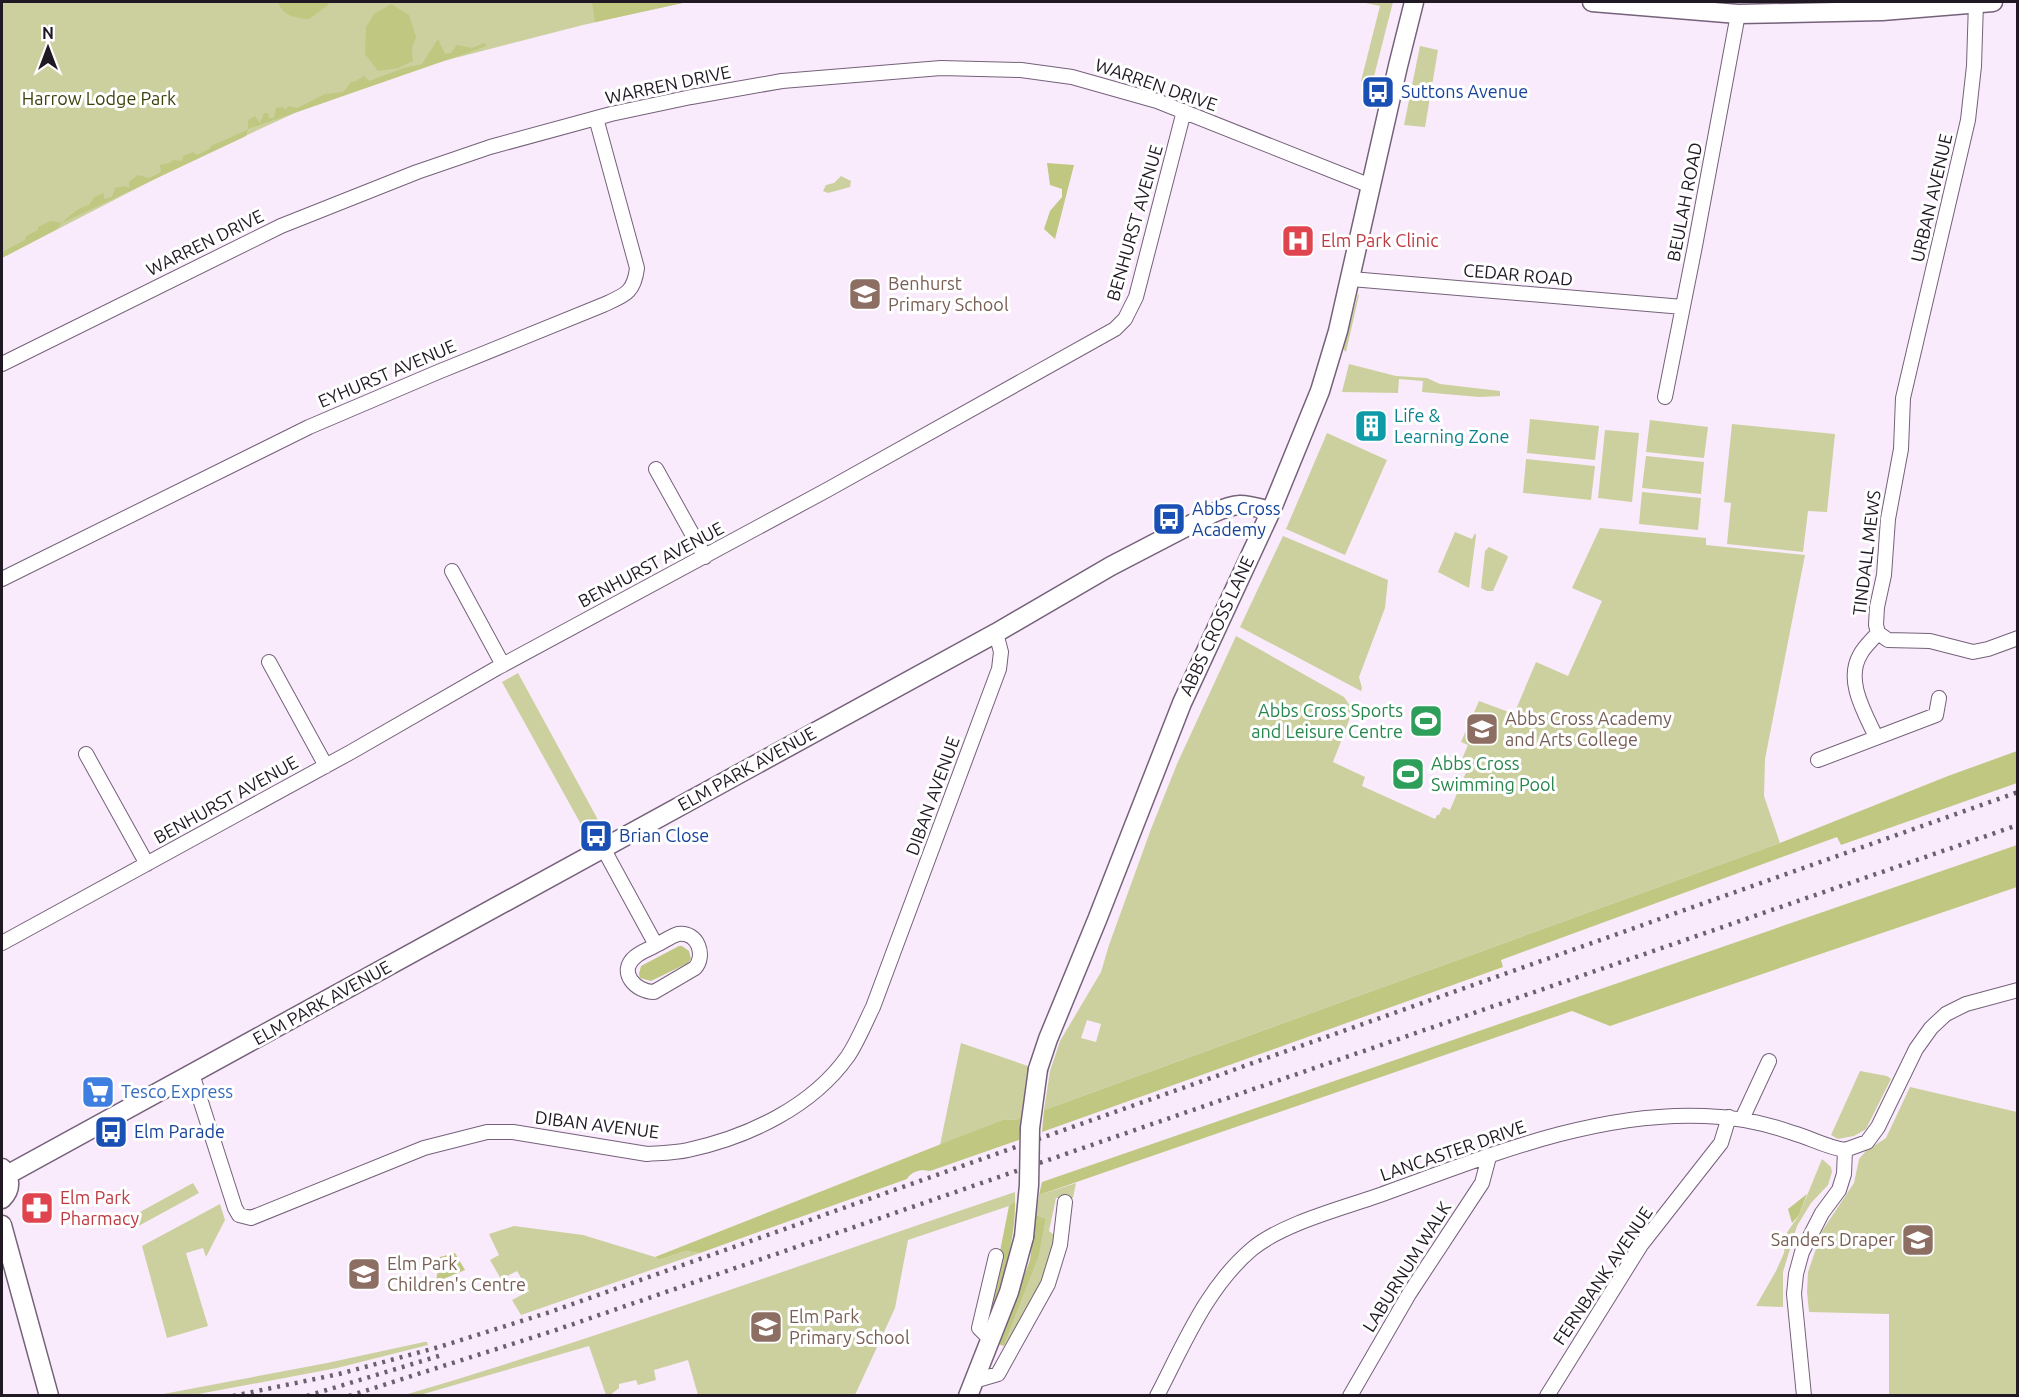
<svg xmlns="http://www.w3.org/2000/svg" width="2019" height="1397" font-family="Ubuntu,sans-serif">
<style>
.green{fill:#cbd09e;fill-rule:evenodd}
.forest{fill:#bfc780}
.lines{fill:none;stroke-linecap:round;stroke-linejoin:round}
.street-casing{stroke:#75617a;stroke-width:16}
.secondary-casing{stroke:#75617a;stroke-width:21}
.street{stroke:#fff;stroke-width:14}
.secondary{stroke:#fff;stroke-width:18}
.rail{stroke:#6b616e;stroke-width:4.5;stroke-dasharray:3 6;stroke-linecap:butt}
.secondary-bridge-casing{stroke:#75617a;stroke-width:21;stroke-linecap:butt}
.secondary-bridge{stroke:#fff;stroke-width:18}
.labels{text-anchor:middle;stroke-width:6;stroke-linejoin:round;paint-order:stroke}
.street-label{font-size:18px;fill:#201823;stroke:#fff}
.transit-label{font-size:18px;fill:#164399;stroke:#fff;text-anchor:start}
.park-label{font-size:18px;fill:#3e410a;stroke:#fff}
.health-label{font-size:18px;fill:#be3a42;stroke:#fff;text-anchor:start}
.education-label{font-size:18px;fill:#785e54;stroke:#fff;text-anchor:start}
.culture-label{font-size:18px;fill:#0d838f;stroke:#fff;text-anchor:start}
.leisure-label{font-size:18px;fill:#27864d;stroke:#fff;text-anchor:end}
.shop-label{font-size:18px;fill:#366cbe;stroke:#fff;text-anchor:start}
</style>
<rect width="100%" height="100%" fill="#f9ebfc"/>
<path class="green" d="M2,2H687L583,25L432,64L297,112L178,167L2,258Z
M1361,2H1393L1372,84L1361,81L1380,6Z
M1420,46L1438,50L1425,127L1404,125Z
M841,176L851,181L850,187L828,193L823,191L826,185L834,183Z
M1358,294L1359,295L1346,352L1343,349Z
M1349,364L1396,376L1427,378L1440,384L1500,391V396L1479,397L1422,392L1423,381L1399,379L1398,393L1342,392Z
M1530,419L1599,426L1595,460L1527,453Z
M1650,420L1708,427L1704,458L1646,452Z
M1732,424L1835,434L1827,512L1808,511L1803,552L1727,544L1731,503L1724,502Z
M1605,430L1639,433L1632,502L1598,498Z
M1327,433L1387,460L1345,555L1286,529Z
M1646,456L1704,462L1701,494L1642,488Z
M1526,459L1595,466L1591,500L1523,493Z
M1877,491L1881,492L1876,533L1873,532Z
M1642,492L1701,498L1698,530L1639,524Z
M1600,528L1706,538V545L1805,555L1765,759L1764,796L1780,843L1044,1110L1050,1071L1060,1041L1101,972L1109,945L1151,829L1177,764L1236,636L1344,697L1353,710L1333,762L1365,777L1362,786L1435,819L1437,815H1439L1443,807L1450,810L1470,763L1462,759L1468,745L1461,742L1479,701L1514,714L1536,662L1568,676L1602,601L1572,588ZM1087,1020L1101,1024L1096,1042L1081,1038Z
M1455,532L1472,539L1475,533L1476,536L1469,588L1438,572Z
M1283,536L1388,580L1385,608L1359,677L1362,688L1361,691L1240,627Z
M1489,547L1506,555L1508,557L1493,591H1487L1481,588L1485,551Z
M518,673L603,829L588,837L502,682Z
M961,1043L1028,1066L1021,1119L1002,1120L940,1145Z
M1860,1071L1887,1076L1891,1079L1866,1129L1854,1136L1838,1139L1831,1135Z
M1910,1087L2017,1112V1395H1889V1314L1809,1312L1807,1292L1808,1272L1822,1231L1854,1183L1859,1159L1866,1151L1886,1138Z
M1822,1159L1831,1167L1832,1172L1828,1185L1811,1203L1797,1226L1783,1272V1307L1756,1306L1776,1271L1784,1253L1786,1234L1799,1215Z
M193,1183L199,1193L133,1229L127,1219Z
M1076,1183L1073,1198H1056L1049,1231L1055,1236V1242L1042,1286L1004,1346L1039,1254L1046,1219L1036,1215L1039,1195Z
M1015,1192V1201L1009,1206L908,1240L895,1308L855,1395H698L688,1360L654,1370L656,1380L638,1385L636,1380L619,1384V1388L610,1395H606L589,1346L420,1395L401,1396C608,1335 811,1261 1015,1192Z
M220,1204L225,1220L206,1257L203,1248L186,1253L208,1326L167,1338L142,1246Z
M514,1226L583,1235L655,1257L659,1260L685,1251L700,1253L521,1315L512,1300L529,1291L517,1271L501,1279L490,1260L499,1255L489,1234Z
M424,1342H427L428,1345L337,1368L258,1383L193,1395H158L327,1363Z"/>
<path class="forest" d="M278,2H329L328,5L309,19C295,18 283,16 278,2Z
M592,2H687L595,22Z
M391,4L409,15L416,37L412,48L413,61L398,68L378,71L365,54L366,27L374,14Z
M438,39L445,54L451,53L457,45L472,48L484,43L487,46L248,129L246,136L62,223L57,229L2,258V252L25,240L26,236L38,230V227L50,221L62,223C70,215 79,207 89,205L94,197L104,193V199L112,197L115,188L124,186L129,188V182L138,175L149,178L161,172L160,165L170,163L173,160L182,161L183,156L193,152L197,155L209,149L211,146L245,131L248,129V120L255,116L260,123L264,113H268L269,118H274L276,108L283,107L286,110L288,106L297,108L325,94L343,92L351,82L356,81L364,76L369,81L404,68L422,64Z
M1047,163L1074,165L1055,239L1044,229L1050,211L1062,197V189L1050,185Z
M2017,751V783L1841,845L1837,837L1501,960L1503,967L1042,1132L1044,1110L1780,843L1948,776Z
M2017,845V887L1610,1026L1572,1011L1039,1195L1042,1182Z
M679,946H682L689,951L691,959L688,963L651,981L640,978L639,974L641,966Z
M1021,1119L1019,1140L930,1171C921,1169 912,1171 907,1179L700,1253L685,1251L659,1260L655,1257L1002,1120Z
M1807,1194L1799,1215L1792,1223L1788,1209Z
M1015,1201C1016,1246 999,1289 984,1331L1009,1206Z
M1036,1215L1046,1219L1039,1255L1004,1346L998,1344L1030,1260Z
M455,1253L465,1270L436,1282L440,1257Z"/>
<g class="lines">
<defs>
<path id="street" d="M1351,279L1683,307
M2,364L281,226L417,172L490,147L611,114L691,97L782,81L941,68L1021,70L1072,77L1157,101L1371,186
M1665,397L1695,246L1738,14
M656,469L705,557
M452,571L503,665
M2,579L309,427L438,372L603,305C625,295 634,293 637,268L596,118
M1878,633L1888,640L1930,641L1973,652L1988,649L2018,638
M269,662L326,766
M1876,737C1865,713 1845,681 1860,655C1864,647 1872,640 1878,633L1876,625L1877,607L1884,575L1888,519L1901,449L1903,398L1968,120L1974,66L1976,2
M86,754L147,864
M1818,760L1936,715L1939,698
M603,848L656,945C663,942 671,936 678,934C698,931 706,956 695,968L654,992C636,992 617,972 635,957C640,952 650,949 656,945
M2,943L351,752L497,668L827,490L1115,329L1125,319L1136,297L1184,111
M192,1074L235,1208L239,1215L251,1218L424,1148L487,1132H513L647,1154C661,1153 675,1153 688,1150C748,1137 812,1107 848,1056C858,1041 865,1023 873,1007L999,669L1001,652L996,633
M1742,1119L1769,1061
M1845,1150L1867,1142L1878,1127L1916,1049L1931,1028L1946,1014L1966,1004L2018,990
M991,1340L979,1328L996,1256
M974,1381L998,1374L1048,1284L1060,1245L1065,1202
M1157,1396C1184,1344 1207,1287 1252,1249C1282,1224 1340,1209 1377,1196C1481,1159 1592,1111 1705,1116C1735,1117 1765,1123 1793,1133C1811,1138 1826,1147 1845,1150
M1350,1396L1409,1294L1482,1183L1489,1157
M1547,1396L1641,1245L1721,1143L1729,1117
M1804,1396L1794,1294L1796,1274L1802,1252L1822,1213L1839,1190L1844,1174L1845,1150"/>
<path id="secondary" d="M1592,2L1738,14L1882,11L1993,2
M1038,1069L1048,1039L1097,920L1182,703L1271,511L1320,391L1338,331L1398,66L1414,2
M2,1168C11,1178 12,1189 2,1199
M7,1175L996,633L1111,566L1213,513C1239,501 1244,504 1271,511
M2,1225L49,1396
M968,1396L1009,1292L1024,1237"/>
</defs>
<use href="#street" class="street-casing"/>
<use href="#secondary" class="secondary-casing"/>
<use href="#street" class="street"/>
<use href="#secondary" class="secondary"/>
<path class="rail" d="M233,1396L339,1374L439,1347L550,1312L2018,792
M307,1396L442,1355
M349,1396L556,1330L2018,825"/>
<defs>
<path id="secondary-bridge" d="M1024,1237L1029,1185L1030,1128L1038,1069"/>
</defs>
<use href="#secondary-bridge" class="secondary-bridge-casing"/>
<use href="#secondary-bridge" class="secondary-bridge"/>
</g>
<defs>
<symbol id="bus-square" viewBox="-11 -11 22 22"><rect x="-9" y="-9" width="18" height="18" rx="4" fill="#1a4fb4" stroke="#fff"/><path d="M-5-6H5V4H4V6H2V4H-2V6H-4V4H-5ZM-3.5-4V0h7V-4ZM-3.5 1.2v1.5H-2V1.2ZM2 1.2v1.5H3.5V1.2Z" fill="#fff"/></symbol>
<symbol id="hospital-square" viewBox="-11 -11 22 22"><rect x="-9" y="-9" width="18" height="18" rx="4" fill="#e0444e" stroke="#fff"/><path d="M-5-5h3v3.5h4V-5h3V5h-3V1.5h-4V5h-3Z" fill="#fff"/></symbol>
<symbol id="school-square" viewBox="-11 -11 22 22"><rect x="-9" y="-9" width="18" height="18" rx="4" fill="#8d6e63" stroke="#fff"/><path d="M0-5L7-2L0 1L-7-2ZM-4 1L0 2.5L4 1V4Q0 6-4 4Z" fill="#fff"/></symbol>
<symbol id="building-square" viewBox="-11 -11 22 22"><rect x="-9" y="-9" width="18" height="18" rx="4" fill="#0f9aa8" stroke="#fff"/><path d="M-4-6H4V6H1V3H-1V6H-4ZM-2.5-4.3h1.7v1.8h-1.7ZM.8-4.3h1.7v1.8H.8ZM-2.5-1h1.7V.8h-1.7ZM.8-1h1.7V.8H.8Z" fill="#fff"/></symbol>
<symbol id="stadium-square" viewBox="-11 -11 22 22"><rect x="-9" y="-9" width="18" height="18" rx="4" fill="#2e9e5b" stroke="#fff"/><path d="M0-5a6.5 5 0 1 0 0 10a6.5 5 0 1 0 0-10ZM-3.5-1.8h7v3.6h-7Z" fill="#fff"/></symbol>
<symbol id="supermarket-square" viewBox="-11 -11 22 22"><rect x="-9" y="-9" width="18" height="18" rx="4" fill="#3f7fe0" stroke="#fff"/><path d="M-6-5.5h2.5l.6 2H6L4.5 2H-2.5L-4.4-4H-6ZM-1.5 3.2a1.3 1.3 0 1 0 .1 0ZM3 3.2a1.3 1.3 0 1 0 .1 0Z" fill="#fff"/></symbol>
<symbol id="pharmacy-square" viewBox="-11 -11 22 22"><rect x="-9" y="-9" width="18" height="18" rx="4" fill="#e0444e" stroke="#fff"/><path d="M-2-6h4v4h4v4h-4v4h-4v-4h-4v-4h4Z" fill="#fff"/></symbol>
</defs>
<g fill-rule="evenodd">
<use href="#bus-square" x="1359" y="73" width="38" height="38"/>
<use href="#hospital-square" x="1279" y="222" width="38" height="38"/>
<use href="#school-square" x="846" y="275" width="38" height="38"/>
<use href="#building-square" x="1352" y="407" width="38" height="38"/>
<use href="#bus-square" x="1150" y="500" width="38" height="38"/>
<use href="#stadium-square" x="1407" y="702" width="38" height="38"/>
<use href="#school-square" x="1463" y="710" width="38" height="38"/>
<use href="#stadium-square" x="1389" y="755" width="38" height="38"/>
<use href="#bus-square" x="577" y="817" width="38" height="38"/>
<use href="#supermarket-square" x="79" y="1073" width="38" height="38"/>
<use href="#bus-square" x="92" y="1113" width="38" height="38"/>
<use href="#pharmacy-square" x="18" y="1189" width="38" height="38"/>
<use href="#school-square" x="1899" y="1221" width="38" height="38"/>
<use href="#school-square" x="345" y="1255" width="38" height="38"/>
<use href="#school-square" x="747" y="1308" width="38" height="38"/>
</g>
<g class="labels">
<g class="street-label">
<text transform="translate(668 85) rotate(-12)" y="6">WARREN DRIVE</text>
<text transform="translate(1156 85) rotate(19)" y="6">WARREN DRIVE</text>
<text transform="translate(1932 198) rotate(-77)" y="6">URBAN AVENUE</text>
<text transform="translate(1685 202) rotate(-79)" y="6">BEULAH ROAD</text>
<text transform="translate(1135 223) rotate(-74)" y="6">BENHURST AVENUE</text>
<text transform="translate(205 243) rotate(-26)" y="6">WARREN DRIVE</text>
<text transform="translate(1518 275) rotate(5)" y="6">CEDAR ROAD</text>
<text transform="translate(387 374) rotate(-23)" y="6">EYHURST AVENUE</text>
<text transform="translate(1867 553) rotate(-83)" y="6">TINDALL MEWS</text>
<text transform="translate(651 565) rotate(-28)" y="6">BENHURST AVENUE</text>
<text transform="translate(1217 626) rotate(-65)" y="6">ABBS CROSS LANE</text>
<text transform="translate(747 769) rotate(-29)" y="6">ELM PARK AVENUE</text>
<text transform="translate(933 796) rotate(-70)" y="6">DIBAN AVENUE</text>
<text transform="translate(226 800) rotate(-29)" y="6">BENHURST AVENUE</text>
<text transform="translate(322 1003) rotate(-29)" y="6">ELM PARK AVENUE</text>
<text transform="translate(597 1125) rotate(7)" y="6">DIBAN AVENUE</text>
<text transform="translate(1453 1151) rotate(-19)" y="6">LANCASTER DRIVE</text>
<text transform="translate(1407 1267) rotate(-58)" y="6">LABURNUM WALK</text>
<text transform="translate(1603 1276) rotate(-56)" y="6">FERNBANK AVENUE</text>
</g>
<g class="transit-label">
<text x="1401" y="98">Suttons Avenue</text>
<text x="1192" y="515">Abbs Cross<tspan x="1192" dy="21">Academy</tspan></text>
<text x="619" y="842">Brian Close</text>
<text x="134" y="1138">Elm Parade</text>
</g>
<g class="park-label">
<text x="99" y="105">Harrow Lodge Park</text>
</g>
<g class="health-label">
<text x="1321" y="247">Elm Park Clinic</text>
<text x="60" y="1204">Elm Park<tspan x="60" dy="21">Pharmacy</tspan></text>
</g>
<g class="education-label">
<text x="888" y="290">Benhurst<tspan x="888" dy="21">Primary School</tspan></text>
<text x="1505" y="725">Abbs Cross Academy<tspan x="1505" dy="21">and Arts College</tspan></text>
<text x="1895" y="1246" text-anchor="end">Sanders Draper</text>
<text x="387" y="1270">Elm Park<tspan x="387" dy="21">Children's Centre</tspan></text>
<text x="789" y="1323">Elm Park<tspan x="789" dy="21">Primary School</tspan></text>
</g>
<g class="culture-label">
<text x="1394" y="422">Life &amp;<tspan x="1394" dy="21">Learning Zone</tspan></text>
</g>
<g class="leisure-label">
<text x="1403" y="717">Abbs Cross Sports<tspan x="1403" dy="21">and Leisure Centre</tspan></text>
<text x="1431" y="770" text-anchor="start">Abbs Cross<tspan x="1431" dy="21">Swimming Pool</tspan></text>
</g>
<g class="shop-label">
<text x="121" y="1098">Tesco Express</text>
</g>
</g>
<rect width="2019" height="1397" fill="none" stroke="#201823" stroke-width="6"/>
<g transform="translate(48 48)" stroke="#ffffff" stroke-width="4.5" paint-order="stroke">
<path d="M0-4.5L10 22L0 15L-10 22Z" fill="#201823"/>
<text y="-9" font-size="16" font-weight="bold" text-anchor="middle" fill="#201823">N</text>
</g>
</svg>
